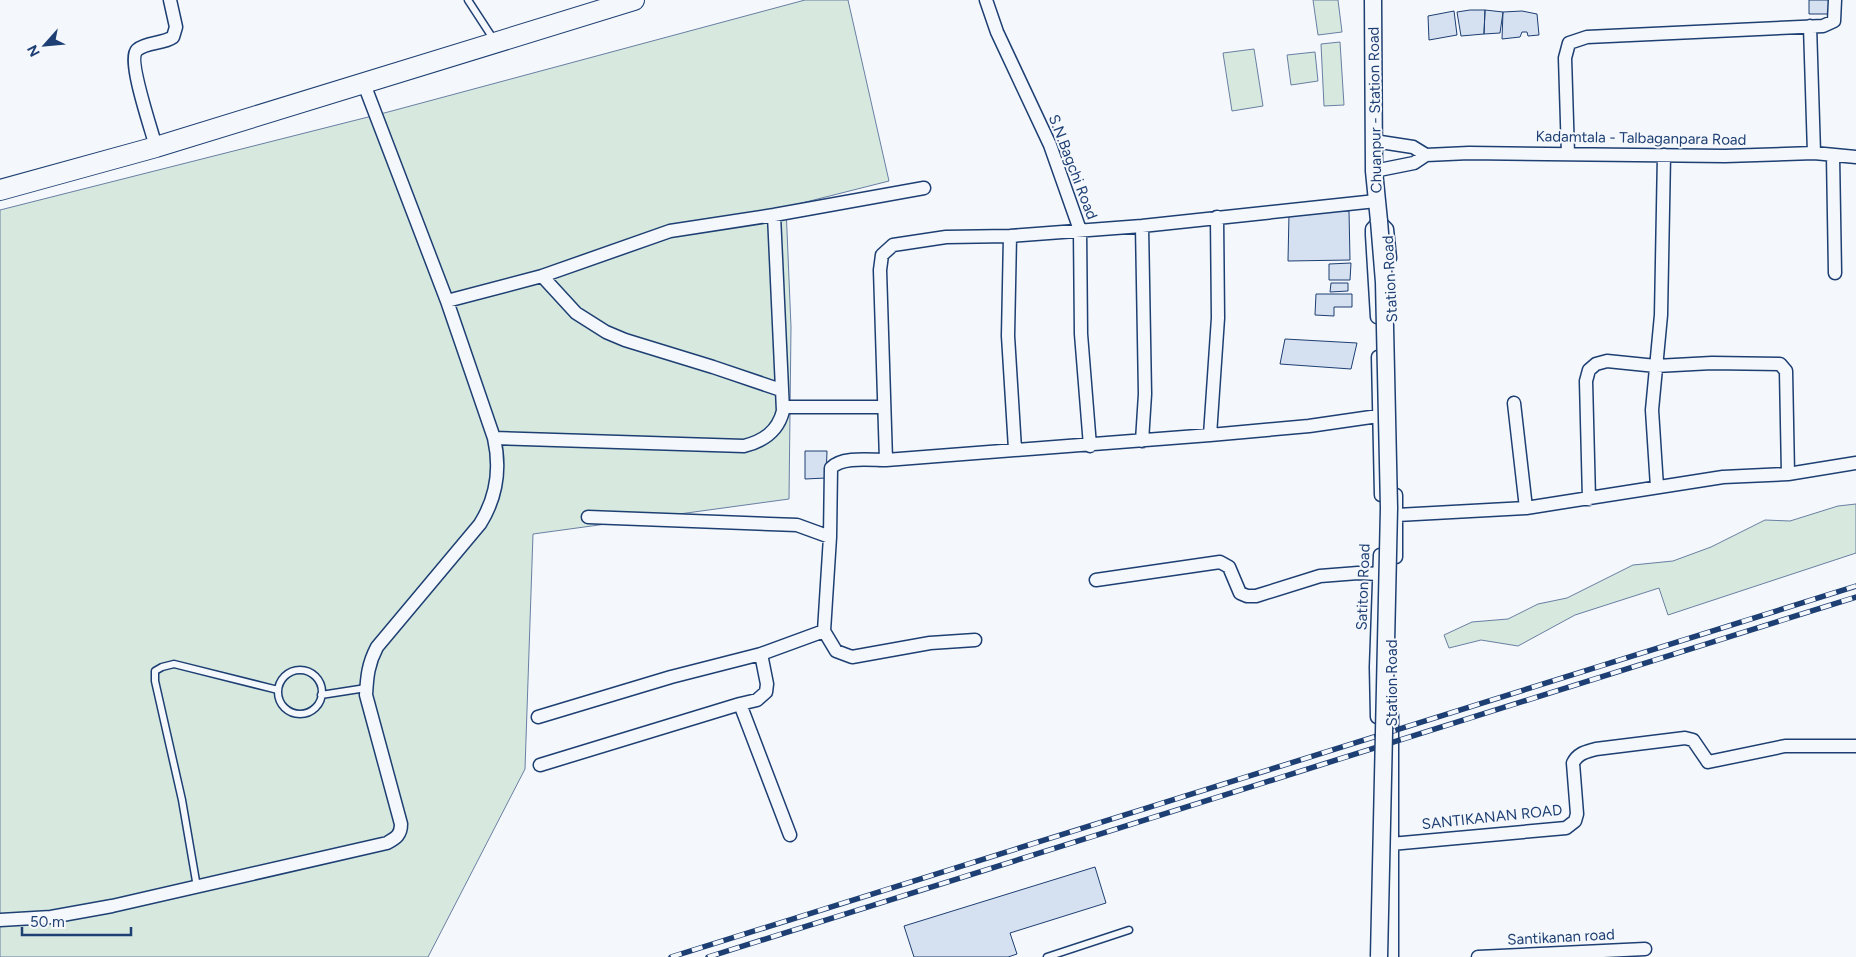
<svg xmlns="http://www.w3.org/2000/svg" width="1856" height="957" font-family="Figtree,sans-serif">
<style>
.green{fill:#d7e8df;stroke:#687fa3}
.building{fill:#d5e0f0;stroke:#1d3f73}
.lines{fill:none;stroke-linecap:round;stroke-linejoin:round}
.service-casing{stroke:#1d3f73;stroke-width:9}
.minor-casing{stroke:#1d3f73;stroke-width:15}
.tertiary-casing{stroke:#1d3f73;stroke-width:19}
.primary-casing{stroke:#1d3f73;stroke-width:22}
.service{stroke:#f4f7fb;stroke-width:6}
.minor{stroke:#f4f7fb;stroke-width:12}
.tertiary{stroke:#f4f7fb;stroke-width:16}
.primary{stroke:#f4f7fb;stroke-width:20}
.rail-casing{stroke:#1d3f73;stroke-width:5.5}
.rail{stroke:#f4f7fb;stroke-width:4;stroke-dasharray:11;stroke-linecap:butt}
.tertiary-bridge-casing{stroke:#1d3f73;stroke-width:19;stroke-linecap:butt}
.tertiary-bridge{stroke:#f4f7fb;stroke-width:16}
.labels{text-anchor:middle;stroke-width:4;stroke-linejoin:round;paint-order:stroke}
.street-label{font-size:15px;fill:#1d3f73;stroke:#f4f7fb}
</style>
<rect width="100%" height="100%" fill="#f4f7fb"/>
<path class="green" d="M805,0H848L889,181L786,207L791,327L789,499L533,534L525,769L428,957H0V210L388,112Z
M1313,0H1338L1342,32L1318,35Z
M1340,42L1344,105L1324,106L1321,44Z
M1254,49L1263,106L1232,111L1223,53Z
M1315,52L1318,81L1291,85L1287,55Z
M1856,504V553L1668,615L1659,588L1575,615L1518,646L1481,640L1449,648L1444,635L1472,622L1508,619L1538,604L1567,598L1633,565L1673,561L1711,547L1765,520L1790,521L1838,506Z"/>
<path class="building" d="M1809,0H1830V14H1809Z
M1470,10H1485L1484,34L1461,36L1457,12Z
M1485,10L1503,12L1500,33L1484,34Z
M1454,11L1457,35L1429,40L1428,16Z
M1522,11L1537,14L1539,35L1528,36L1527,32H1522L1520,37L1502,39L1503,12Z
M1349,211L1350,260L1288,261L1289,213Z
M1351,263L1350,280H1329V264Z
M1331,283H1348V291L1330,292Z
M1316,294H1352V307H1334V316L1315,315Z
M1285,339L1357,343L1351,369L1280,364Z
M805,451H827L826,478L805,479Z
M1095,867L1106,903L1010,933L1017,954L1008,957H914L904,926Z"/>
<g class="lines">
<defs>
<path id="service" d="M468,0L494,40
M278 692a22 22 0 1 1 44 0a22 22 0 1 1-44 0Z
M321,695L366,688
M197,887L182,800L155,681V671L162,667L174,664L278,690
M1047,957L1129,930"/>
<path id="minor" d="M986,0L997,32L1050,145L1080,230L1081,334L1090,446
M1810,26L1814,153
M1374,141L1413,147L1426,155
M156,147C152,131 127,60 137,50C146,42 163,44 173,37L176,27L170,0
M1568,154L1565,58L1569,43L1587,37L1823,26L1834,21L1835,0
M1833,156L1835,273
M1374,171L1414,163L1426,155L1469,153L1725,156L1814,153L1856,157
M1376,201L1142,226L1010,236L946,237L893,245L882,255L880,270L886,460L1210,435L1309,426L1378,416
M1142,226L1145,394L1142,441
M1010,236L1008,336L1015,449
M542,276L576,313L606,332L625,340L713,367L781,390
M447,301L542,276L670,231L774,215L924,188
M1377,317L1372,235V229L1379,221L1387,229L1390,258
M1378,357L1381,495
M1514,403L1526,508
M783,407H884
M1210,435L1218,318L1217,217
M494,438L744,446C764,441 778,431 783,411L774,215
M1657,487L1652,410L1661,315L1664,155
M1589,499L1586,381L1589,370L1596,364L1607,361L1656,366L1712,363L1780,364L1786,371L1788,474
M1397,515L1526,508L1723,477L1788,474L1856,463
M588,517L797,525L830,537L831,468C842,456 871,460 886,460
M1396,557V495
M1096,580L1220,562L1229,567L1240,593L1247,596H1256L1320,576L1358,573L1379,574
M824,631L836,651L852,657L930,643L975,640
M1392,715V957
M538,717L671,677L761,654
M1377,717L1376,667L1380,555
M540,765L740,704
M790,835L740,704L757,700L766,692L767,684L761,654L824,631L830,537
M1391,844L1566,828L1575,821L1577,814L1573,763C1578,753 1586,752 1596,749L1685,738L1693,740L1708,762L1785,746H1856
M0,920L51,917L112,906L387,843C396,838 401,835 401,824L366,695C367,677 368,664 377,647L480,524C497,497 501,469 494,438L447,301L364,84
M1478,957L1645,949"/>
<path id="tertiary" d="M1373,0L1374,171L1379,221"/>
<path id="primary" d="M0,190L156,147L634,0"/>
</defs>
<use href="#service" class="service-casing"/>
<use href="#minor" class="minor-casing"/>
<use href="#tertiary" class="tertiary-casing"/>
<use href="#primary" class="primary-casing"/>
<use href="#service" class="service"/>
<use href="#minor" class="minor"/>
<use href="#tertiary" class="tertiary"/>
<use href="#primary" class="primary"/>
<defs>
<path id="rail" d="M671,957L1856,586
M708,957L1856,597"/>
</defs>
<use href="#rail" class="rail-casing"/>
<use href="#rail" class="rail"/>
<defs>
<path id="tertiary-bridge" d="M1379,221L1384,282L1389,508L1379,957"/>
</defs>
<use href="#tertiary-bridge" class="tertiary-bridge-casing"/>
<use href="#tertiary-bridge" class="tertiary-bridge"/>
</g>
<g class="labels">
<g class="street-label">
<text transform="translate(1375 110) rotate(-91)" y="5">Chuanpur - Station Road</text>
<text transform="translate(1641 138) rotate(1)" y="5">Kadamtala - Talbaganpara Road</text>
<text transform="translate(1073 167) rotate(69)" y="5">S.N.Bagchi Road</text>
<text transform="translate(1390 279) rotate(-93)" y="5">Station Road</text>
<text transform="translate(1363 587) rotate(-88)" y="5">Satiton Road</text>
<text transform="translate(1392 683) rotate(-90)" y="5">Station Road</text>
<text transform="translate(1492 817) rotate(-6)" y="5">SANTIKANAN ROAD</text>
<text transform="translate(1561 937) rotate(-3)" y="5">Santikanan road</text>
</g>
</g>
<g transform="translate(45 45) rotate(243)" stroke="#f4f7fb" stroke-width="4" paint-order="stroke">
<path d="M0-4L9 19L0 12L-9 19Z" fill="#1d3f73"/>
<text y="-8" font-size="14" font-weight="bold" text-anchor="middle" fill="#1d3f73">N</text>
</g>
<path d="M22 927v8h109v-8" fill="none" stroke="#1d3f73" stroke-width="2.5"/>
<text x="30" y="927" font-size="15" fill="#1d3f73" stroke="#f4f7fb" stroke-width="4" paint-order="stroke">50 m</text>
</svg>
